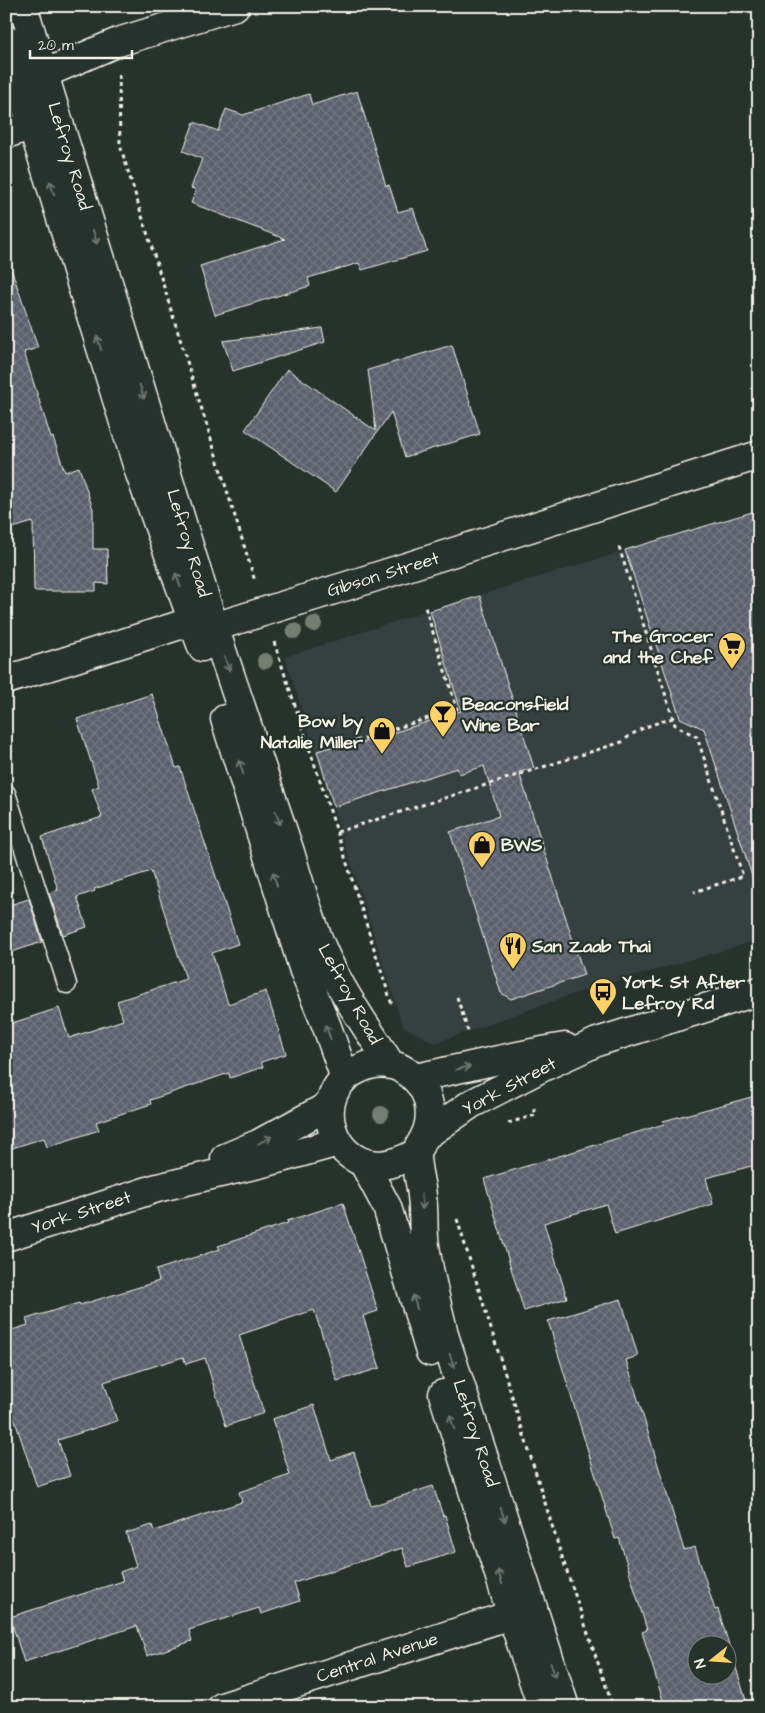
<svg xmlns="http://www.w3.org/2000/svg" width="765" height="1713" font-family="'Architects Daughter',sans-serif">
<style>
.built{fill:#364040}
.building{fill:url(#building-cross-hatch);stroke:#f4f1e8;fill-rule:evenodd}
.lines{fill:none;stroke-linecap:round;stroke-linejoin:round}
.lane-casing{stroke:#f4f1e8;stroke-width:21}
.street-casing{stroke:#f4f1e8;stroke-width:31}
.secondary-casing{stroke:#f4f1e8;stroke-width:31}
.path{stroke:#f4f1e8;stroke-width:3;stroke-dasharray:4 4;stroke-linecap:butt}
.lane{stroke:#26332d;stroke-width:18}
.street{stroke:#26332d;stroke-width:28}
.secondary{stroke:#26332d;stroke-width:28}
.tree{fill:#757e72}
.oneway{stroke:#6e766e}
.labels{text-anchor:middle;stroke-width:4.5;stroke-linejoin:round;paint-order:stroke}
.street-label{font-size:18px;fill:#f4f1e8;stroke:#26332d}
.poi-label{font-size:18px;font-weight:bold;fill:#f4f1e8;stroke:#26332d;text-anchor:start}
</style>
<defs>
<pattern id="building-cross-hatch" width="8" height="8" patternUnits="userSpaceOnUse" patternTransform="scale(1.25)"><rect width="8" height="8" fill="#5c606d"/><path d="M0 0l8 8M0 8l8-8" fill="none" stroke="#747782"/></pattern>
</defs>
<rect width="100%" height="100%" fill="#26332d"/>
<filter id="ink" filterUnits="userSpaceOnUse"><feTurbulence type="fractalNoise" baseFrequency=".02" numOctaves="2"/><feDisplacementMap in="SourceGraphic" scale="10" xChannelSelector="R" yChannelSelector="G"/><feConvolveMatrix kernelMatrix="1 2 1 2 8 2 1 2 1" color-interpolation-filters="sRGB"/></filter>
<g filter="url(#ink)">
<path class="built" d="M753,512L759,515V940L576,993L435,1043L403,1026L285,657L421,613Z"/>
<path class="building" d="M357,91L386,186L389,185L398,212L413,208L427,251L362,270L359,263L308,278L310,286L215,315L200,266L285,239L191,203L196,190L191,188L202,159L183,151L194,122L218,131L226,109L243,115L309,94L312,105Z
M11,268L38,348L24,352L51,438L53,437L65,472L79,467L93,509V549H107L108,584L96,583V591H34L33,522L6,530V269Z
M322,328L325,342L233,371L223,341Z
M452,345L480,434L405,457L391,412L336,492L245,430L287,369L376,431L368,370Z
M759,510V878L753,879L704,729L680,718L625,550Z
M480,596L534,768L519,772L584,975L511,999L501,993L450,832L499,816L484,766L459,774L457,768L334,807L317,751L355,740L358,744L461,711L430,611Z
M152,694L176,768L180,767L238,944L212,953L228,1004L266,991L286,1054L261,1062L263,1067L230,1078L229,1073L150,1100L151,1104L96,1122L99,1130L47,1147L44,1138L6,1150V1025L59,1008L69,1038L123,1020L117,1001L186,979L151,871L94,889L95,891L77,897L87,927L63,935L49,893L58,890L42,837L102,817L92,789L99,786L77,719Z
M29,899L42,942L6,954V906Z
M759,1095V1164L706,1178L713,1204L615,1234L606,1204L544,1223L567,1298L524,1311L484,1179L664,1124L663,1121Z
M343,1203L378,1311L363,1316L380,1368L337,1381L314,1310L239,1335L264,1413L226,1426L205,1358L186,1364L183,1357L104,1382L117,1421L58,1440L70,1476L37,1487L6,1394V1332L28,1325L26,1319L79,1303L80,1305L159,1281L156,1270L220,1249L218,1246L288,1223L287,1221Z
M621,1299L638,1356L626,1360L684,1550L695,1547L715,1610L718,1609L748,1707H665L642,1632L647,1630L619,1538L615,1539L548,1321ZM698,1646H728V1676H698Z
M314,1405L331,1460L354,1452L371,1506L433,1486L443,1516L445,1515L456,1552L408,1567L402,1548L294,1583L300,1601L261,1614L259,1608L189,1630L192,1641L147,1656L137,1626L24,1662L10,1617L123,1581L120,1572L136,1566L126,1533L152,1525L154,1531L242,1502L239,1492L290,1475L272,1419Z"/>
<g class="lines">
<defs>
<path id="lane" d="M6,793L67,984"/>
<path id="street" d="M23,83L118,42L235,6
M6,134L54,118
M6,680L193,621L214,627L350,585L759,455
M415,1078C465,1068 515,1055 565,1047
M425,1136L471,1104L545,1066L597,1042L759,991
M225,1158L258,1144L330,1105
M6,1237L157,1188L267,1162L338,1142
M222,1707L533,1608"/>
<path id="secondary" d="M23,6L214,627L290,852C300,886 310,921 324,953C342,993 368,1029 391,1065
M6,40L139,471L202,647
M225,719L304,971L327,1027L345,1078
M415,1154C406,1158 397,1163 387,1164C331,1173 306,1092 359,1069C369,1064 382,1062 393,1065C411,1071 426,1086 429,1105C431,1116 429,1129 424,1138C421,1144 416,1149 416,1155C416,1169 421,1183 422,1196C424,1210 423,1224 424,1238C428,1272 437,1305 445,1338L565,1707
M363,1162L387,1207L430,1352
M443,1394L512,1616L542,1707"/>
</defs>
<use href="#lane" class="lane-casing"/>
<use href="#street" class="street-casing"/>
<use href="#secondary" class="secondary-casing"/>
<path class="path" d="M119,75L120,145L255,581
M619,547L675,725L697,737L743,876L694,892
M274,642L337,832L392,1005
M356,741L457,709L425,607
M337,832L622,742C638,728 653,724 673,718
M457,997L469,1034
M508,1123L536,1115L533,1106
M457,1219L559,1548L613,1707"/>
<use href="#lane" class="lane"/>
<use href="#street" class="street"/>
<use href="#secondary" class="secondary"/>
</g>
<g class="tree">
<circle cx="314" cy="624" r="8"/>
<circle cx="294" cy="631" r="8"/>
<circle cx="265" cy="661" r="8"/>
<circle cx="381" cy="1114" r="8"/>
</g>
<defs><path id="oneway-shaft" d="M-6 0H5M1.5-3L5.5 0L1.5 3" fill="none" stroke-width="1.6" stroke-linecap="round" stroke-linejoin="round" transform="scale(1.25)"/></defs>
<g class="oneway">
<use href="#oneway-shaft" transform="translate(52 188) rotate(-107)"/>
<use href="#oneway-shaft" transform="translate(95 237) rotate(73)"/>
<use href="#oneway-shaft" transform="translate(99 343) rotate(-107)"/>
<use href="#oneway-shaft" transform="translate(142 392) rotate(73)"/>
<use href="#oneway-shaft" transform="translate(178 580) rotate(-110)"/>
<use href="#oneway-shaft" transform="translate(227 664) rotate(72)"/>
<use href="#oneway-shaft" transform="translate(241 767) rotate(-108)"/>
<use href="#oneway-shaft" transform="translate(278 818) rotate(71)"/>
<use href="#oneway-shaft" transform="translate(275 879) rotate(-107)"/>
<use href="#oneway-shaft" transform="translate(328 1032) rotate(-110)"/>
<use href="#oneway-shaft" transform="translate(463 1068) rotate(-14)"/>
<use href="#oneway-shaft" transform="translate(265 1140) rotate(-28)"/>
<use href="#oneway-shaft" transform="translate(422 1202) rotate(86)"/>
<use href="#oneway-shaft" transform="translate(415 1302) rotate(-107)"/>
<use href="#oneway-shaft" transform="translate(452 1361) rotate(72)"/>
<use href="#oneway-shaft" transform="translate(452 1422) rotate(-107)"/>
<use href="#oneway-shaft" transform="translate(503 1515) rotate(72)"/>
<use href="#oneway-shaft" transform="translate(500 1577) rotate(-107)"/>
<use href="#oneway-shaft" transform="translate(553 1670) rotate(72)"/>
</g>
</g>
<defs>
<symbol id="supermarket-pin" viewBox="-11 -11 22 30"><path d="M0 17L-7.5 6A9.5 9.5 0 1 1 7.5 6Z" fill="#ffd166" stroke="#26332d"/><path d="M-6-5.5h2.5l.6 2H6L4.5 2H-2.5L-4.4-4H-6ZM-1.5 3.2a1.3 1.3 0 1 0 .1 0ZM3 3.2a1.3 1.3 0 1 0 .1 0Z" fill="#111"/></symbol>
<symbol id="bar-pin" viewBox="-11 -11 22 30"><path d="M0 17L-7.5 6A9.5 9.5 0 1 1 7.5 6Z" fill="#ffd166" stroke="#26332d"/><path d="M-6-5H6L.8 .8V4.5H3.5V6h-7V4.5H-.8V.8Z" fill="#111"/></symbol>
<symbol id="shop-pin" viewBox="-11 -11 22 30"><path d="M0 17L-7.5 6A9.5 9.5 0 1 1 7.5 6Z" fill="#ffd166" stroke="#26332d"/><path d="M-5-2.5h2.3a2.7 3.5 0 0 1 5.4 0H5L5.5 6h-11ZM-1.5-2.5h3a1.5 2.3 0 0 0-3 0Z" fill="#111"/></symbol>
<symbol id="restaurant-pin" viewBox="-11 -11 22 30"><path d="M0 17L-7.5 6A9.5 9.5 0 1 1 7.5 6Z" fill="#ffd166" stroke="#26332d"/><path d="M-5-6h1v4h1v-4h1v4h1v-4h1v5L-1.5 .5V6h-2V.5L-5-1ZM5-6V6H3V1.5H1.5Q1.5-4 5-6Z" fill="#111"/></symbol>
<symbol id="bus-pin" viewBox="-11 -11 22 30"><path d="M0 17L-7.5 6A9.5 9.5 0 1 1 7.5 6Z" fill="#ffd166" stroke="#26332d"/><path d="M-5-6H5V4H4V6H2V4H-2V6H-4V4H-5ZM-3.5-4V0h7V-4ZM-3.5 1.2v1.5H-2V1.2ZM2 1.2v1.5H3.5V1.2Z" fill="#111"/></symbol>
</defs>
<g fill-rule="evenodd">
<use href="#supermarket-pin" x="716" y="630" width="32" height="43"/>
<use href="#bar-pin" x="427" y="698" width="32" height="43"/>
<use href="#shop-pin" x="366" y="715" width="32" height="43"/>
<use href="#shop-pin" x="466" y="829" width="32" height="43"/>
<use href="#restaurant-pin" x="497" y="930" width="32" height="43"/>
<use href="#bus-pin" x="587" y="976" width="32" height="43"/>
</g>
<g class="labels">
<g class="street-label">
<text transform="translate(70 156) rotate(73)" y="6">Lefroy Road</text>
<text transform="translate(189 543) rotate(73)" y="6">Lefroy Road</text>
<text transform="translate(383 574) rotate(-17)" y="6">Gibson Street</text>
<text transform="translate(350 994) rotate(61)" y="6">Lefroy Road</text>
<text transform="translate(509 1086) rotate(-28)" y="6">York Street</text>
<text transform="translate(81 1212) rotate(-18)" y="6">York Street</text>
<text transform="translate(476 1433) rotate(72)" y="6">Lefroy Road</text>
<text transform="translate(377 1657) rotate(-18)" y="6">Central Avenue</text>
</g>
<g class="poi-label">
<text x="713" y="642" text-anchor="end">The Grocer<tspan x="713" dy="21">and the Chef</tspan></text>
<text x="462" y="710">Beaconsfield<tspan x="462" dy="21">Wine Bar</tspan></text>
<text x="363" y="727" text-anchor="end">Bow by<tspan x="363" dy="21">Natalie Miller</tspan></text>
<text x="501" y="851">BWS</text>
<text x="532" y="952">San Zaab Thai</text>
<text x="622" y="988">York St After<tspan x="622" dy="21">Lefroy Rd</tspan></text>
</g>
</g>
<rect width="765" height="1713" fill="none" stroke="#26332d" stroke-width="25"/>
<rect x="12" y="12" width="740" height="1688" fill="none" stroke="#f4f1e8" stroke-width="2" filter="url(#ink)"/>
<g transform="translate(712 1660) rotate(253)"><circle r="24" fill="#26332d" stroke="#787f78"/>
<path d="M0-4L9 19L0 12L-9 19Z" fill="#ffd166"/>
<text y="-8" font-size="14" font-weight="bold" text-anchor="middle" fill="#f4f1e8">N</text>
</g>
<path d="M30 50v8h102v-8" fill="none" stroke="#f4f1e8" stroke-width="2.5"/>
<text x="38" y="50" font-size="15" fill="#f4f1e8" stroke="#26332d" stroke-width="4" paint-order="stroke">20 m</text>
</svg>
